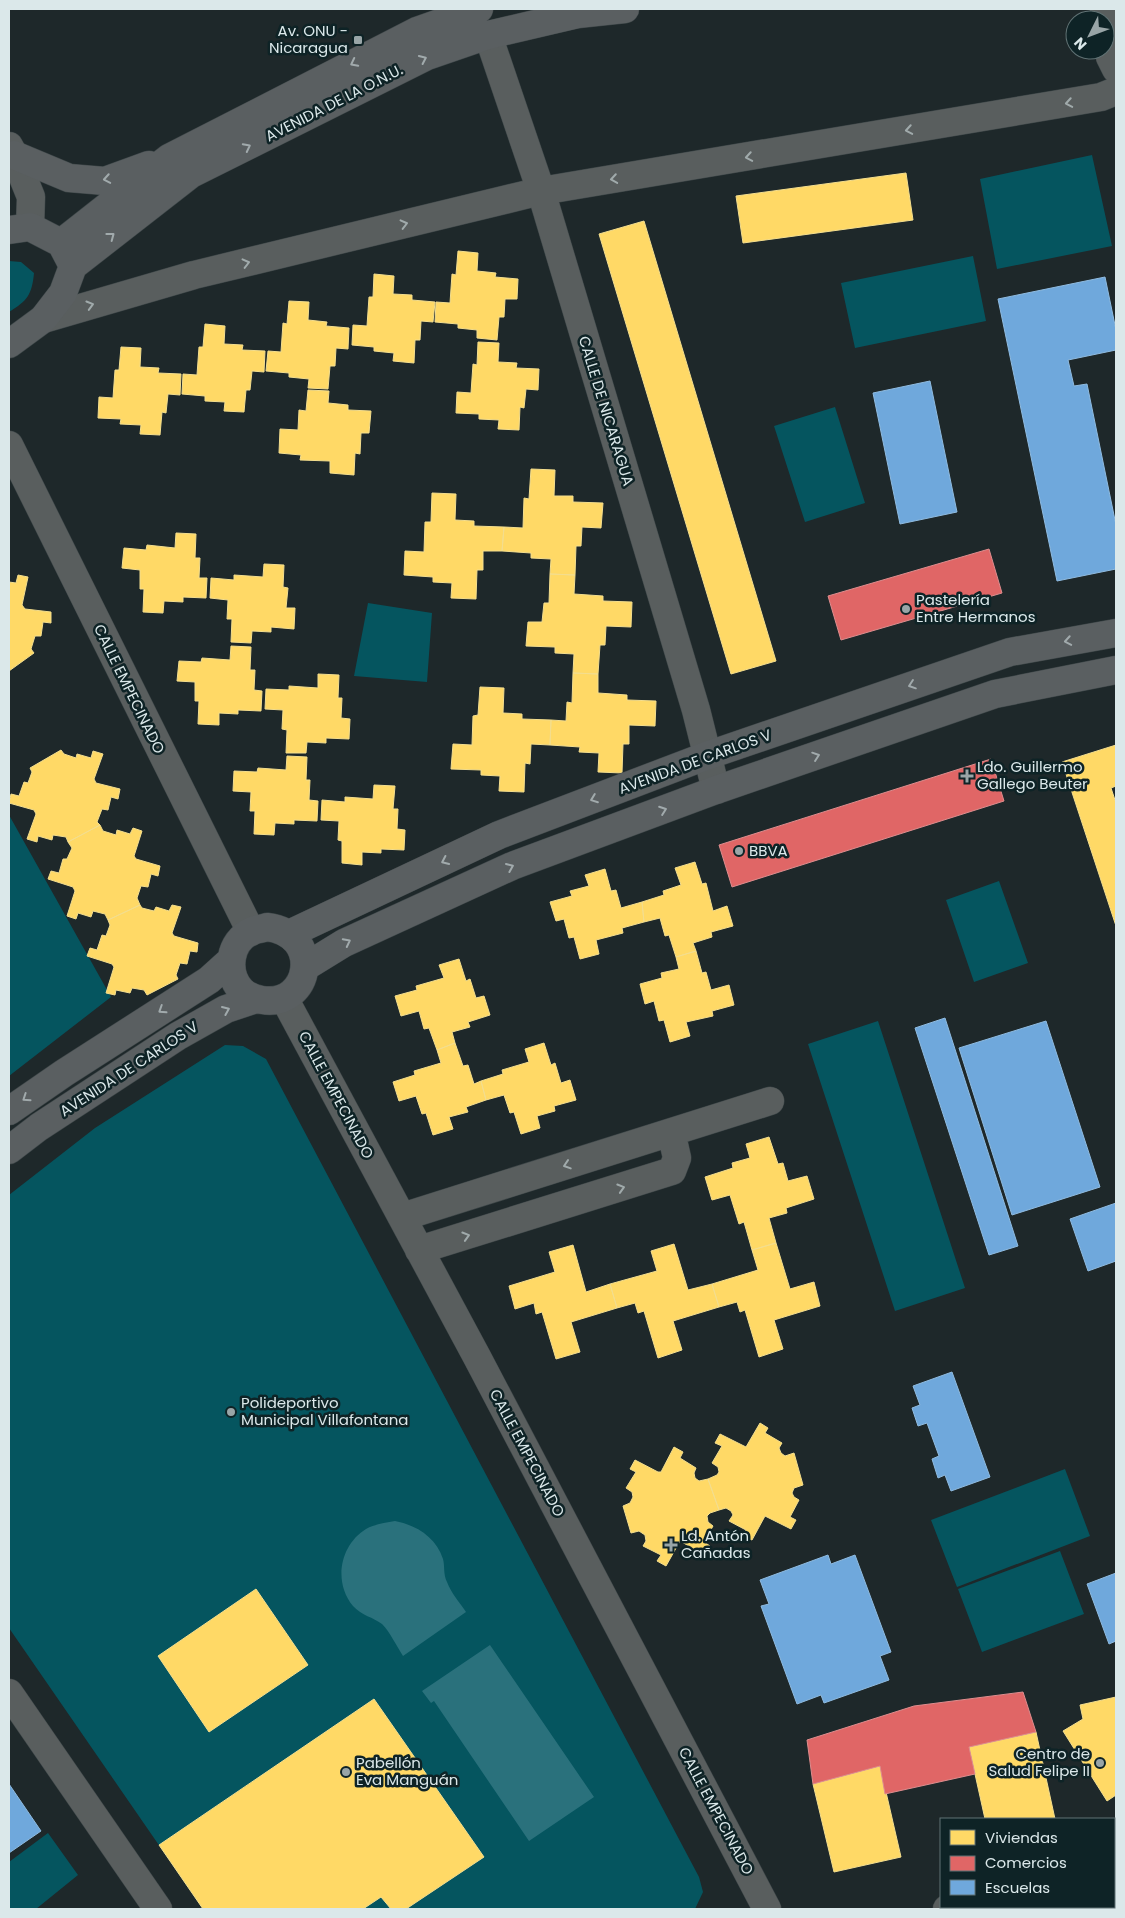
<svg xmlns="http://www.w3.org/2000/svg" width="1125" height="1918" font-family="Poppins,sans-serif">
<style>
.green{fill:#05555f}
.water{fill:#2a717c}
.homes{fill:#ffd966;stroke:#f4de8e}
.shops{fill:#e06666;stroke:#de8d8e}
.schools{fill:#6fa8dc;stroke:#8fbbe0}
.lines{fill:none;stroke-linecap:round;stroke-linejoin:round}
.street-casing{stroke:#3d4648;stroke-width:29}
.secondary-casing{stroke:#3d4648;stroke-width:29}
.street{stroke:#595e5e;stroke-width:28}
.secondary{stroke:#5a5f61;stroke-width:28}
.oneway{stroke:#a1aaac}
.oneway2{stroke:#a0aaab}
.poi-dot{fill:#99a5a7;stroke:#0e2326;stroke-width:2}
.labels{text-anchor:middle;stroke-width:5;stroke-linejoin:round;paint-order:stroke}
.poi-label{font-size:15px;fill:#dbe8ea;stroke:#0e2326;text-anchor:start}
.street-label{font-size:15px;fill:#dbe8ea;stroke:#0e2326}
</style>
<rect width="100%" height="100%" fill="#1e282a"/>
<path class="green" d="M1092,155L1112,246L997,269L980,179Z
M973,256L986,321L855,348L841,283Z
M9,261L21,262L34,273C32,295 27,301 9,312Z
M835,407L865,503L805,522L774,426Z
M368,603L432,613L427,682L354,676Z
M9,815L111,997L9,1076Z
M999,881L1028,963L974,982L946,900Z
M878,1021L965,1288L895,1311L808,1044Z
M225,1045L243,1046L266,1059L699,1877L703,1892L695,1909H203L9,1628V1195L95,1128Z
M1065,1469L1090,1536L957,1587L931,1520Z
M1060,1551L1084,1614L982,1652L958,1589Z
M48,1833L78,1875L36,1909H9V1862Z"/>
<path class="water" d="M395,1521C416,1525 436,1537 443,1559C445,1566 443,1574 447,1582C451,1593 460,1603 466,1612L403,1656C397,1647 390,1632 382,1624C373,1617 362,1616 353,1606C333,1582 340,1545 366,1529C375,1524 385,1523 395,1521Z
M490,1645L594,1797L529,1841L434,1701L431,1703L422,1691Z"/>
<path class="homes" d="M906,173L913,220L743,243L736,196Z
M644,221L776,661L731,674L599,234Z
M458,251L478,253L477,271L496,273L495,277L518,279L517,299H505L504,317H499L497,340L477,338V330L458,328V324L435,322L436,302L450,303L452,274L456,275Z
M374,274L394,276L393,294L412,295V300L435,302L433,322L421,321L420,340H415L414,363L393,361L394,353L374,351V347L352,345L353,325L367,326L369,297H373Z
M289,301L309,302L308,320L327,322L326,326L349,328L348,349L336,348L335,366H330L328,389L308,388L309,379L289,377V373L266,371L268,351L281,352L283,323L287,324Z
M205,324L225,326L224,344L243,345L242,350L265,351L264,372L252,371L250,390H246L244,412L224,411L225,402L205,401V396L182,394L183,374L197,375L199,347H203Z
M478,342L499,343L498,362L517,363L516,368L539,369L538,390L526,389L524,408L520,407L519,430L498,429L499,420L479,419V414L456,413L457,392L471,393L473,364L477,365Z
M121,347L141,348L140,367L159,368L158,373L181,374L180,395L168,394L166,413L162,412L160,435L140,434L141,425L120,424L121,419L98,418L99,397L113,398L115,370H119Z
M308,390L329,391L328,403L348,405V410L371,411L369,433H361L360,454L355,453L354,475L330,473V461L300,460L301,455L279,453L280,429L298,430L299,410L306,411Z
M531,469L555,470L554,496H573V502L603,503L601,528L582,527L581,546H576L575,575L550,574L551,559L531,558V553L502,551L504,527L523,528L524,498L529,499Z
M432,493L456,494L455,520L474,521V526L504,527L502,551H483V570H477L476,599L451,598L452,583L433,582V577L404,575L405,551L424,552L425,522H431Z
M176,533L196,534L195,558H200L199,578H207L206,598L183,597V602L164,601L163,613L143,612L144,589H140V570L122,568L124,548L146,550L147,545L175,548Z
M264,564L284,565L283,587L288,588L286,608H295L294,629L271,627V632L252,631L251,643L231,642L232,619H227L228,600L210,598L211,578L234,580V575L263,577Z
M550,574L575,575L574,594L603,596V601L632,602L631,627L606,626L605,645H600L598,674L573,673L574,654L555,653V647L526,646L528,622H542L544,603H549Z
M18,575L28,577L22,605L25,609L51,612V623L43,622L41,636H35L31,649L34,653L9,671V582L16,583Z
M231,646L251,647L250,670H255L254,690L262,691L261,711L238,710V714L219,713V725L198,724L199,701H195V682L177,681L179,661L201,662L202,658L230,660Z
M573,673L598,674V693L627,695V700L656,701L655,726L629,725V744H623L622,773L598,772L599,753L579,752L580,747L550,745L551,720L566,721L567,702L572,703Z
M318,674L339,675L338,698H342L341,718L350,719L349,739L326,738V743L307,742L306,753H286L287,730L282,729L283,710L265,709L266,689L289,690V686L318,688Z
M480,687L504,688L503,713L522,714V719L551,720L550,745L531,744L530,764L525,763L524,792L499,791L500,776L481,775V770L451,769L453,744L472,745L473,716L478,715Z
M1116,745V786L1111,788L1116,803V926L1062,762Z
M61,750L64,754L76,758L77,754L91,758L93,751L103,754L94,779L96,783L120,789L118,799L111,797L108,810L102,809L97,822L100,825L68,842L66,837L53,835L52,840L38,836L37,842L27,839L36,814L34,810L9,803L11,794L19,796L24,782L28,783L32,772L30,768Z
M287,756L307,757L306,780H310L309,800L318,801L317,821L294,820V824L275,823L274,835L254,834L255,811H250L251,792L233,791L234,771L257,772L258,768L286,770Z
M374,785L395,786L393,809H398L397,829L405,830L404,850L381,849V853L362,852V865L342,863V841L338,840L339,821L321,820L322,800L345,802V797L373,799Z
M100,825L103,831L116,835L117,830L130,834L133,828L142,831L134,856L136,859L160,866L158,876L151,874L148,887L141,886L137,898L140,905L108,920L105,914L93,911L91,917L78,913L76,919L67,916L75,891L73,887L48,879L51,871L59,873L63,859H67L72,848L68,842Z
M695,862L702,884L706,883L713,911L727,906L733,926L711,932L712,937L693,943L696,951L676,957L669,935L665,936L660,918L644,922L642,902L664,895L663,891L681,885L675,868Z
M605,869L611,891L616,890L621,908L642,902L644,922L622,928L623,933L596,940L599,954L580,959L574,937L569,938L564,919L556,921L550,902L572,896L570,891L589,886L585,875Z
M140,905L142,908L154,911L156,907L169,911L172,905L181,907L172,933L174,936L198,943L197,952L190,951L187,964L180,963L176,975L178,979L147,995L144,990L132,988L130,993L116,990L115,995L106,993L114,967L112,964L87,956L90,948L97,950L102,935L106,936L110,925L108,920Z
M696,951L702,973L706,972L711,990L729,985L734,1005L712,1011L713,1016L686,1022L690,1036L670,1042L664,1020L659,1021L654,1001L645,1004L640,984L662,978L661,973L679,969L676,957Z
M459,959L466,981L470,979L476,998L484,996L490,1015L468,1022L470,1027L452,1032L455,1043L437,1050L429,1028L424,1029L419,1011L401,1016L395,996L417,990L416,986L444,978L439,965Z
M455,1043L463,1066L468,1065L474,1084L481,1081L486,1100L466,1107L468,1112L449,1117L453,1129L433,1135L426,1113L422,1114L416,1096L399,1101L393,1082L415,1075L414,1071L441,1063L437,1050Z
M544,1043L551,1065L555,1063L561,1083L570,1080L576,1100L554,1106L555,1111L537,1116L540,1128L521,1134L514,1112L510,1113L504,1095L486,1100L481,1081L503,1074L502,1070L529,1062L525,1049Z
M769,1137L778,1164L783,1163L788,1181L807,1176L814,1199L786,1208L787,1213L769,1218L776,1243L752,1250L744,1222L739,1224L730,1195L712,1200L705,1177L733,1168L732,1163L750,1158L746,1144Z
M776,1243L790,1289L814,1282L820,1306L774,1320L783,1349L759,1357L745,1310L740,1312L737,1302L719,1307L712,1284L758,1270L752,1250Z
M674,1244L688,1290L712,1284L719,1307L673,1321L682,1350L658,1358L644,1311L638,1313L635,1303L617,1308L610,1284L657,1271L651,1251Z
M573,1245L586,1292L610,1284L617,1308L571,1322L580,1352L556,1359L542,1312L536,1314L534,1303L515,1309L509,1286L555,1272L549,1252Z
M760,1423L768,1428L765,1433L782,1443L779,1448L781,1453L785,1456L794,1453L803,1485L794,1488L792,1493L794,1497L799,1500L790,1517L796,1520L791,1529L765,1516L752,1540L742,1536L746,1530L729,1521L733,1515L731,1511L726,1508L719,1510L708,1479L717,1475L719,1472L718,1467L712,1463L722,1446L715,1443L720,1434L746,1447Z
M674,1447L683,1452L680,1458L696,1468L694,1473L695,1478L699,1481L708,1479L719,1510L710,1513L707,1516L708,1522L713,1526L704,1542L710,1546L705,1555L680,1541L666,1566L657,1561L661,1555L643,1546L646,1541L645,1535L639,1531L631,1533L623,1506L630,1503L633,1497L632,1492L626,1488L636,1472L630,1469L635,1460L658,1472H661Z
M256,1589L308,1665L209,1732L158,1656Z
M1116,1697V1795L1107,1801L1063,1731L1083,1719L1080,1705Z
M374,1699L484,1857L406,1909H391L381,1897L363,1909H203L159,1845Z
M1036,1732L1055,1819H985L969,1747Z
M880,1766L901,1857L834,1872L813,1784Z"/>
<path class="shops" d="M989,549L1002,593L841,640L828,596Z
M991,759L1004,801L732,887L719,845Z
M1023,1692L1036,1732L969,1747L975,1774L885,1794L880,1766L813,1784L807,1740L914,1706Z"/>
<path class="schools" d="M1105,277L1116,330V350L1068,360L1074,386L1087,384L1116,525V569L1057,581L998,299Z
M930,381L957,512L900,524L873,393Z
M945,1018L1018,1246L989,1255L915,1028Z
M1046,1021L1100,1187L1012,1215L959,1048Z
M1116,1203V1261L1088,1271L1070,1219Z
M952,1372L990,1477L951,1491L945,1475L938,1478L932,1459L939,1456L927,1423L918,1426L912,1408L920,1405L913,1386Z
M828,1555L831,1564L855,1555L891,1652L880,1656L889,1680L824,1703L821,1695L797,1704L761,1606L769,1604L760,1580Z
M1116,1573V1641L1109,1644L1087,1584Z
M9,1784L41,1831L9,1853Z"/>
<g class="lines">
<defs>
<path id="street" d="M1104,9L1110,57L1116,69
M488,35L541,191L696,710L716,790
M9,146L14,155L31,197L30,227
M43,319L194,275L541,191L1101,97L1116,91
M9,445L251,932
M284,998L477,1357L767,1909
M662,1135L770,1101
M402,1217L662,1135L673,1140L677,1158L672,1171L419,1250
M9,1693L158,1909
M1114,1890L1116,1889
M947,1909L958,1907
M1031,1909L1042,1907"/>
<path id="secondary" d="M14,155L69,178L105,181L149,165
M9,230L30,227L61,243L73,266L63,293L43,319L9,344
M61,243L169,158L417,31L479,9
M73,266L191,174L427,56L488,35L578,14L625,9
M267,927C324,934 311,1008 262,1000C255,999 246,995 241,990C225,972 229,941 252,931C256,929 262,929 267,927Z
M289,934L499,835L706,756L1010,652L1116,633
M305,967L344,943L512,866L716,790L995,694L1116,670
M9,1111L64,1073L209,980L230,961
M9,1150L39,1127L178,1036L226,1009L256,999"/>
</defs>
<use href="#street" class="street-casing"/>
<use href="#secondary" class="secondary-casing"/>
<use href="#street" class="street"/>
<use href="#secondary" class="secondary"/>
</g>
<defs><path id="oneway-chevron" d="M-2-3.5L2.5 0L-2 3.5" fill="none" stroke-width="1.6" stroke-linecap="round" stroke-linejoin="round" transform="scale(1.25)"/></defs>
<g class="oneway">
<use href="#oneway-chevron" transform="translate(423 59) rotate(-25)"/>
<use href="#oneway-chevron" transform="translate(354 63) rotate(153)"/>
<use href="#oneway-chevron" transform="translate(247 147) rotate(-27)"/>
<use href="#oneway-chevron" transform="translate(107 179) rotate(170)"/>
<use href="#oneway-chevron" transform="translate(111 236) rotate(-37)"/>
<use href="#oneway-chevron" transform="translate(1068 641) rotate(170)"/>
<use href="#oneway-chevron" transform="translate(912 685) rotate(161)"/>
<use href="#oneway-chevron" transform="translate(816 756) rotate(-19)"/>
<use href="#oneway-chevron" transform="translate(594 799) rotate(159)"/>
<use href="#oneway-chevron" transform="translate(663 810) rotate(-20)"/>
<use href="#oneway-chevron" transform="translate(445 861) rotate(155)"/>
<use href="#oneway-chevron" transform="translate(510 867) rotate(-23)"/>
<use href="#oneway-chevron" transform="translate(347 942) rotate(-27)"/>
<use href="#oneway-chevron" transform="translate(162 1010) rotate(147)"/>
<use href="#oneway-chevron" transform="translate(226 1010) rotate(-23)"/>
<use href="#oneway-chevron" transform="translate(26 1098) rotate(146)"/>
</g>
<g class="oneway2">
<use href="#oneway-chevron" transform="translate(1069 103) rotate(170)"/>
<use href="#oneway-chevron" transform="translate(909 130) rotate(170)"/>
<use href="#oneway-chevron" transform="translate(749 157) rotate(170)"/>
<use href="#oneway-chevron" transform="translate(614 179) rotate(171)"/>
<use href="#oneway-chevron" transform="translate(404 224) rotate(-14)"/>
<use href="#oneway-chevron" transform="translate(246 263) rotate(-14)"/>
<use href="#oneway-chevron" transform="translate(90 305) rotate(-16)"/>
<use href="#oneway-chevron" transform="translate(567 1165) rotate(162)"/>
<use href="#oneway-chevron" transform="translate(621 1188) rotate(-17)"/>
<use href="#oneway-chevron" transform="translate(466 1236) rotate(-17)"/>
</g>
<g class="poi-dot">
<rect x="353" y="35" width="10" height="10" rx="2.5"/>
<circle cx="906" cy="609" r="5"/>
<path d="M964.5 768.5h5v5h5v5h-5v5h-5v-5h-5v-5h5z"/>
<circle cx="739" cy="851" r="5"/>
<circle cx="231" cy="1412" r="5"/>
<path d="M668.5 1537.5h5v5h5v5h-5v5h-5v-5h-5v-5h5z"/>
<circle cx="1100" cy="1763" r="5"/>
<circle cx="346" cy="1772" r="5"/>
</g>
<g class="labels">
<g class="poi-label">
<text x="348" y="36" text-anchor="end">Av. ONU -<tspan x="348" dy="17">Nicaragua</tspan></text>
<text x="916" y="605">Pastelería<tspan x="916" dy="17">Entre Hermanos</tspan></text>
<text x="977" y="772">Ldo. Guillermo<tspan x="977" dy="17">Gallego Beuter</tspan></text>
<text x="749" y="856">BBVA</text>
<text x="241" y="1408">Polideportivo<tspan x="241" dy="17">Municipal Villafontana</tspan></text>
<text x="681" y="1541">Ld. Antón<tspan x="681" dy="17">Cañadas</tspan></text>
<text x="1090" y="1759" text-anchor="end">Centro de<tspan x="1090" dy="17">Salud Felipe II</tspan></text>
<text x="356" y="1768">Pabellón<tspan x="356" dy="17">Eva Manguán</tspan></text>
</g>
<g class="street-label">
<text transform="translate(334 103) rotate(-27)" y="5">AVENIDA DE LA O.N.U.</text>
<text transform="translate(606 411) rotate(73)" y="5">CALLE DE NICARAGUA</text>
<text transform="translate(129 689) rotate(64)" y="5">CALLE EMPECINADO</text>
<text transform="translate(695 762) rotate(-20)" y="5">AVENIDA DE CARLOS V</text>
<text transform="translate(129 1069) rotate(-33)" y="5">AVENIDA DE CARLOS V</text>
<text transform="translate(336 1095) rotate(62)" y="5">CALLE EMPECINADO</text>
<text transform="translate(527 1453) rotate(62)" y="5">CALLE EMPECINADO</text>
<text transform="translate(716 1811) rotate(62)" y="5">CALLE EMPECINADO</text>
</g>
</g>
<rect width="1125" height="1918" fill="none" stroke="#dbe8ea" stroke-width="20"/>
<rect x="940" y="1818" width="175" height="90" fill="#0e2326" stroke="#607274"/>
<rect x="950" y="1830" width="25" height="15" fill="#ffd966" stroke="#607274"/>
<text x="985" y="1843" font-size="15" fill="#dbe8ea">Viviendas</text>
<rect x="950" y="1856" width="25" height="15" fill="#e06666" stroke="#607274"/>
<text x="985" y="1868" font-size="15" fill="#dbe8ea">Comercios</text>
<rect x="950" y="1880" width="25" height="15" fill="#6fa8dc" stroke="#607274"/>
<text x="985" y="1893" font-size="15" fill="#dbe8ea">Escuelas</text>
<g transform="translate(1090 35) rotate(228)"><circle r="24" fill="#0e2326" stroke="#607274"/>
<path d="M0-4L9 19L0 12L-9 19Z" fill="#99a5a7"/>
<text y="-8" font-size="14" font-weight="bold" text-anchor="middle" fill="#dbe8ea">N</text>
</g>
</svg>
